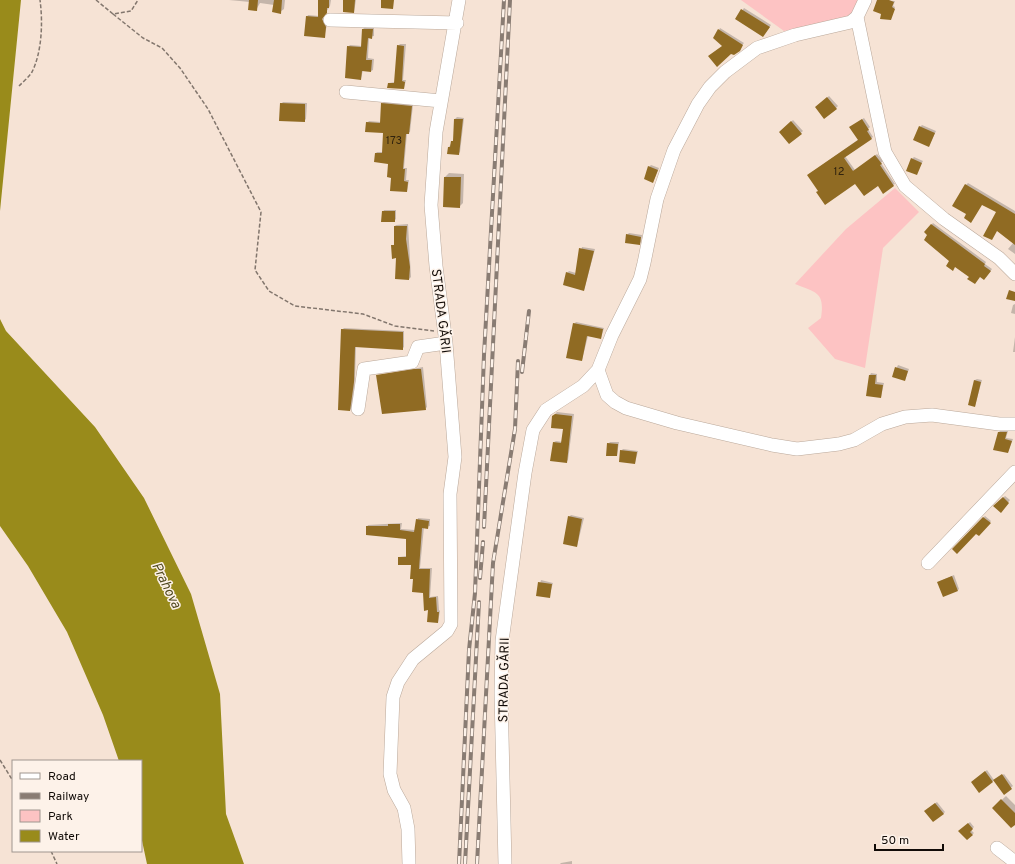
<svg xmlns="http://www.w3.org/2000/svg" width="1015" height="864" font-family="Overpass,sans-serif">
<style>
.green{fill:#fdc3c3}
.water{fill:#998b1b}
.shadow{fill:#0003}
.building{fill:#906b23}
.lines{fill:none;stroke-linecap:round;stroke-linejoin:round}
.minor-casing{stroke:#baa89a;stroke-width:14}
.path{stroke:#82766d;stroke-width:1.5;stroke-dasharray:4 2;stroke-linecap:butt}
.minor{stroke:#fff;stroke-width:13}
.rail-casing{stroke:#897c73;stroke-width:4}
.rail{stroke:#fdf2e9;stroke-width:2.5;stroke-dasharray:8;stroke-linecap:butt}
.labels{text-anchor:middle;stroke-width:3;stroke-linejoin:round;paint-order:stroke}
.number-label{font-size:11px;fill:#31230e}
.street-label{font-size:13px;fill:#110b07;stroke:#fdf2e9}
.water-label{font-size:14px;font-style:italic;fill:#50491f;stroke:#fdf2e9}
</style>
<rect width="100%" height="100%" fill="#f6e3d5"/>
<path class="green" d="M741,0H860L854,15L845,20L784,31Z
M895,188L919,212L883,248L865,368L835,359L808,328L821,318C825,291 816,293 795,284L846,229Z"/>
<path class="water" d="M0,0H21L0,211Z
M0,319L6,331L95,427L144,498L191,594L220,694L226,814L244,864H147L141,836V761H119L103,715L67,632L28,566L0,526Z"/>
<path class="shadow" d="M229,0H285L284,9L280,12L274,5L260,3L256,10L250,2Z
M319,0H331L330,6L323,17L327,25L324,37L307,17L308,15L319,16Z
M344,0H356L354,12Z
M878,0L895,1L893,6L895,7L890,19L882,13Z
M744,8L771,25L763,36L736,19Z
M365,27L374,28V36L369,37L368,58L374,59L373,70L371,71L363,70L361,78L348,47L350,45L362,46L363,29Z
M720,28L744,43L734,54L715,38Z
M400,44H406L403,80H406L404,88L389,83L395,82L398,46Z
M829,96L838,106L836,108L818,106Z
M283,102L307,103L306,119L304,121L281,104Z
M384,102L413,105L410,132L407,133L404,168H407L406,180H409L407,191L392,177L389,163L376,153L377,152H383L384,132L367,123L369,121L381,122L382,104Z
M457,117L464,118L460,152L458,154L449,147L454,139L455,119Z
M864,118L870,127L868,129L873,137L845,156L855,170L877,154L883,161L881,163L895,184L893,185H878L855,182L819,191L808,175L859,139L852,126Z
M793,120L803,131L789,143L780,132Z
M922,125L936,131L929,146L920,127Z
M914,157L923,161L916,174L912,159Z
M651,165L659,168L653,182L649,167Z
M449,173L464,174L463,203L459,207L445,177Z
M968,183L1015,211V254L1008,249L1014,242L997,212L982,204L968,214L966,185Z
M384,210H396V219L394,221L383,212Z
M933,223L986,262L985,264L992,269L986,277H970L951,261L925,232Z
M408,224L411,277L409,279L392,246L395,244V226L396,225Z
M629,233L642,235L641,242L639,244L627,235Z
M582,247L595,249L584,290L567,273L569,271L576,273Z
M1015,304V314L1011,313L1013,305Z
M576,322L604,328L601,338L588,336L582,360L574,324Z
M344,328L404,331V347L402,349L356,346L355,379L352,408L350,410L342,330Z
M1015,337V352H1013Z
M898,365L909,369L905,380L893,376Z
M423,367L427,407L425,409L377,376Z
M871,373L877,374V382L884,383L881,397L870,375Z
M977,379L982,380L975,406V380Z
M557,412L574,414L568,460L566,462L554,442L556,441L563,442L564,428L555,414Z
M1000,431H1008L1006,438L1013,439L1008,452L999,432Z
M610,442H619L617,455L608,444Z
M623,449L638,451L635,463L621,451Z
M1005,496L1010,500L1001,511L995,506Z
M571,515L584,518L577,546L569,517Z
M985,516L991,521L979,535L976,533L953,549Z
M418,518L430,519V526L424,527L420,568H432L430,597L438,596L439,610L440,611L438,622L430,609L424,592L415,579L412,564L399,557L407,556V538L367,527L368,525L402,523L401,529L415,530Z
M954,575L959,589L958,590L940,581Z
M541,580L553,583L549,597L537,595Z
M987,770L994,780L979,792L974,780Z
M1004,774L1013,786L1004,793L996,780Z
M1006,796L1015,805V823L993,808Z
M937,802L945,812L943,814L927,809Z
M970,822L974,827L971,830L974,833L967,839L960,831Z
M572,861V864H560L561,863Z"/>
<path class="building" d="M249,0H258L257,11L248,10Z
M274,0H282L281,14L272,12Z
M318,0H329V8H327V13L322,19L326,27L325,38L304,36L306,16L318,17Z
M343,0H355L354,13L343,12Z
M381,0H394L393,9L381,8Z
M877,0H889L894,2L892,7L895,9L891,20L880,19L881,14L873,11Z
M741,9L770,27L763,37L735,19Z
M362,29H373L372,39L368,38L366,60H372L371,72L362,71L361,80L345,78L347,46L361,47Z
M718,29L743,45L740,51L734,55L731,54L717,67L708,56L722,46L713,38Z
M397,45L404,46L402,81L405,82L404,89L387,88L388,83H394Z
M827,97L837,109L824,119L815,107Z
M280,103L305,104V122L279,121Z
M381,103L412,106L409,134H406L403,169H405L404,181L408,182L407,192L390,191L391,178L387,177L388,164L374,162L375,153H382L383,133L365,132L366,122L380,123Z
M454,119H463L459,155L447,154L448,147H450L451,141H453Z
M862,119L869,130L867,131L872,139L844,158L853,171L875,155L882,164L880,165L894,186L883,194L878,186L864,196L855,184L825,205L816,192L818,191L807,175L858,140L849,127Z
M791,121L802,134L789,144L779,132Z
M919,126L935,133L929,147L913,140Z
M911,158L922,163L917,175L906,171Z
M648,166L658,170L653,183L644,179Z
M444,177H461L460,208L443,207Z
M965,184L1015,214V245L997,231L992,240L983,236L996,212L982,205L971,223L964,218L966,214L952,206Z
M382,211H395V222H381Z
M931,224L985,264L984,266L991,271L984,280L980,277L975,284L967,279L969,277L955,267L953,271L946,266L949,261L924,240L927,235L924,232Z
M394,226H407L406,239L410,267L409,280L395,279L396,258L392,259L391,245H394Z
M626,234L641,237L640,245L625,243Z
M579,248L594,251L584,291L563,285L566,272L575,275Z
M1009,290L1015,292V301L1006,299Z
M573,323L603,329L601,339L587,336L582,361L566,358Z
M341,329L403,332V350L355,347L354,382L350,411L338,410Z
M895,367L908,371L905,381L892,377Z
M414,369H421L426,410L382,414L376,375Z
M869,375H876L875,384L883,385L881,398L866,396Z
M974,380L981,382L975,407L968,405Z
M555,414L572,416L567,463L550,461L553,442L561,443L563,429L551,428L552,416Z
M998,432H1007L1005,439L1012,441L1008,453L993,450Z
M607,443L618,444L617,456H606Z
M620,450L637,452L635,464L619,462Z
M1003,497L1009,503L1001,513L993,506Z
M568,516L582,519L577,547L563,544Z
M983,517L991,523L979,536L976,534L957,554L952,549Z
M416,519L429,521L428,529L422,528L419,569H430L429,598L436,597L437,612H439L438,623L427,622L428,610L424,611L423,593L412,592L413,579H410L411,565H398V557H406V539L366,535V526H388V524H400V530L414,532Z
M952,576L958,591L943,597L937,582Z
M538,582L552,584L550,598L536,596Z
M985,771L993,782L979,793L971,782Z
M1002,774L1012,789L1004,795L993,780Z
M1001,799L1015,813V825L1011,828L992,808Z
M935,803L944,814L933,822L924,811Z
M968,823L973,829L970,832L973,835L967,840L958,831Z"/>
<g class="lines">
<defs>
<path id="minor" d="M857,17L885,152L905,186L944,219L999,258L1015,274
M330,20L457,23
M346,92L441,101
M598,370L607,395L615,402L626,408L677,423L772,445L797,449L839,444L854,440L882,424L905,417L932,415L999,424H1015
M358,409L364,369L412,362L418,347L446,343
M928,563L1015,472
M997,848L1015,862
M409,864L408,829L404,808L394,790L390,774L393,697L398,682L413,659L447,631L451,624L450,494L455,457L446,343L436,266L431,205L436,132L459,0
M505,864L501,693L502,641L525,473L533,430L546,410L583,386L598,370L612,335L640,279L644,263L657,199L674,150L698,104L710,87L725,72L757,48L795,35L851,22L857,17L865,0"/>
</defs>
<use href="#minor" class="minor-casing"/>
<path class="path" d="M96,0L113,14L131,11L138,0
M113,14L143,38L162,48L180,68L208,109L261,212L255,270L269,291L295,306L363,314L395,326L434,331
M19,86C23,82 29,77 32,72C42,52 43,22 40,0
M0,760L13,781
M51,851L57,864"/>
<use href="#minor" class="minor"/>
<defs>
<path id="rail" d="M522,372L529,311
M484,527L510,0
M480,578L483,542
M459,864L469,650L475,593L484,355L504,0
M465,864L479,602
M477,864L493,563L515,429L518,361"/>
</defs>
<use href="#rail" class="rail-casing"/>
<use href="#rail" class="rail"/>
</g>
<g class="labels">
<g class="number-label">
<text x="394" y="144">173</text>
<text x="839" y="175">12</text>
</g>
<g class="street-label">
<text transform="translate(442 311) rotate(83)" y="5">STRADA GĂRII</text>
<text transform="translate(503 680) rotate(-89)" y="5">STRADA GĂRII</text>
</g>
<g class="water-label">
<text transform="translate(167 585) rotate(64)" y="5">Prahova</text>
</g>
</g>
<rect x="12" y="760" width="130" height="92" fill="#fdf2e9" stroke="#9f968f"/>
<rect x="20" y="773" width="20" height="6" fill="#ffffff" stroke="#9f968f"/>
<text x="48" y="780" font-size="12" fill="#110b07">Road</text>
<rect x="20" y="793" width="20" height="6" fill="#897c73" stroke="#9f968f"/>
<text x="48" y="800" font-size="12" fill="#110b07">Railway</text>
<rect x="20" y="810" width="20" height="12" fill="#fdc3c3" stroke="#9f968f"/>
<text x="48" y="820" font-size="12" fill="#110b07">Park</text>
<rect x="20" y="830" width="20" height="12" fill="#998b1b" stroke="#9f968f"/>
<text x="48" y="840" font-size="12" fill="#110b07">Water</text>
<path d="M875 844v6h68v-6" fill="none" stroke="#110b07" stroke-width="2"/>
<text x="881" y="844" font-size="12" fill="#110b07" stroke="#fdf2e9" stroke-width="3" paint-order="stroke">50 m</text>
</svg>
